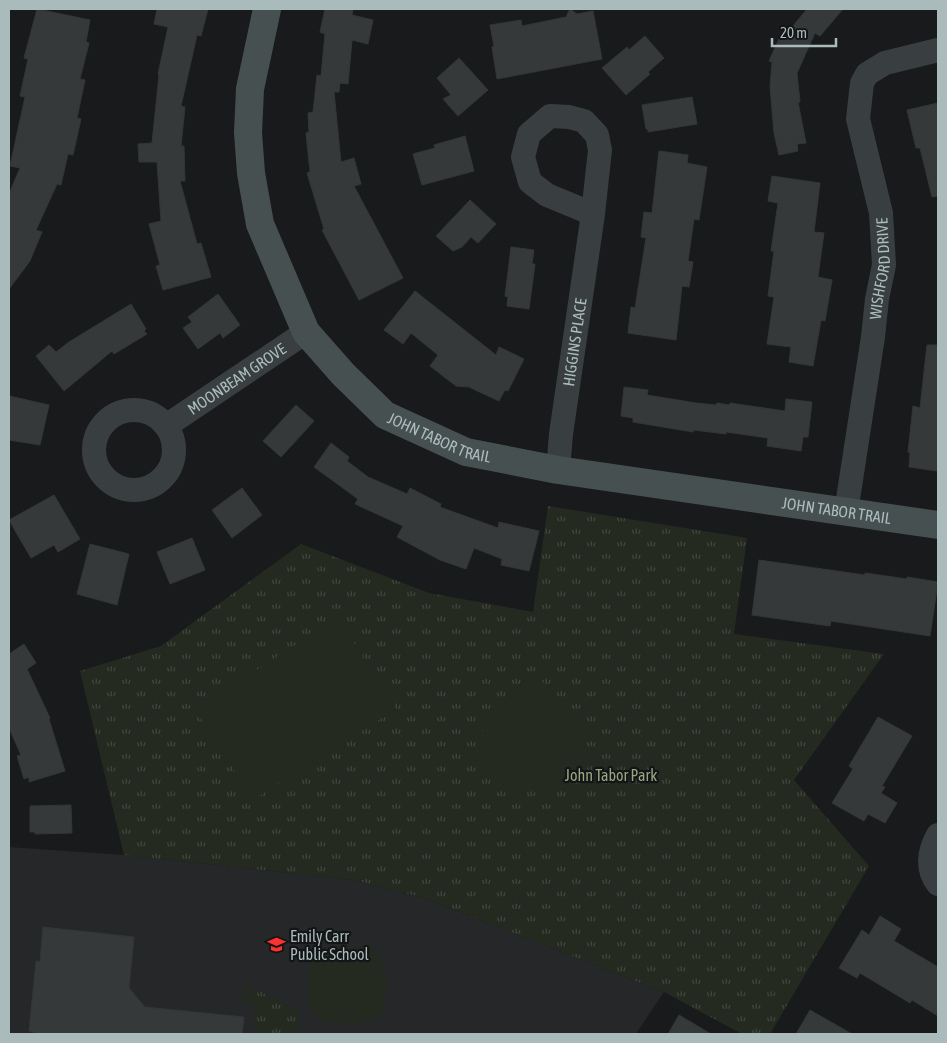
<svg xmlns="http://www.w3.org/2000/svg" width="947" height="1043" font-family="'Asap Condensed',sans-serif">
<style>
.built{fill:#252728}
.park{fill:url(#park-tufts)}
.garden{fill:#242a20}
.building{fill:#36393a;stroke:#333637}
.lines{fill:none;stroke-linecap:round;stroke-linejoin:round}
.street{stroke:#393f40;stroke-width:24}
.secondary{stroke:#475051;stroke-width:28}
.labels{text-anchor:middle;stroke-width:4.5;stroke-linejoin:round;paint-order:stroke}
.street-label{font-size:16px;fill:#abb;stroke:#141516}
.park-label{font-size:16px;fill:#97a781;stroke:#141516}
.poi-label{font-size:16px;fill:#abb;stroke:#141516;text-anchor:start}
</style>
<defs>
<pattern id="park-tufts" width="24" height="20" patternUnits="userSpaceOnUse" patternTransform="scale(1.25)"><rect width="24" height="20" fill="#242a20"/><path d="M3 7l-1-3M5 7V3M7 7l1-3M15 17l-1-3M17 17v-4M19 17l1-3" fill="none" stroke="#41473e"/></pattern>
</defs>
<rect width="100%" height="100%" fill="#191a1b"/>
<path class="built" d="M9,847L124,855L355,880L424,898L664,992L636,1034H9Z"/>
<path class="park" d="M548,506L747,538L734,634L884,654L794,780L869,866L770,1034H742L664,992L424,898L355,880L124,855L80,671L161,646L301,544L429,593L533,612Z
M244,983L298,1011L299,1034H254L255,1004L243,1003Z"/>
<path class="garden" d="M338,618L396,709L253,800L195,709Z
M532,671L579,718L585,743L578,765L548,785L509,790L482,767L479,742L484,726Z
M368,946L382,957L387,984L383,1013L355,1025L320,1021L308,1005L309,948Z"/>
<path class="building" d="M37,9L90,20L86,42L89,43L80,79L85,80L77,118L81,119L73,155L68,154L61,185L57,184L36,230L42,232L30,261L9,289V194L20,168L10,166L25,97L20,96L28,59L24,58Z
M157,9H208L201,36L197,35L181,106L185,107L181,146H184L185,181H180L197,244L201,243L211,277L163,290L156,266L160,265L149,224L161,221L157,162H139L138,144L152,143L159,75L158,74L168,27L154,24Z
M325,9H353L352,15L373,20L368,44L352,40L348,84L340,83L339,92H334L341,162L354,158L361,184L354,186L403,278L359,300L322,230L324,229L307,173L310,172L306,133L309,132L308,113L313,112L317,75L321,76L325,34L320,32Z
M570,9L577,14L593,11L602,59L497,79L492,47L494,46L490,25L521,20L522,26L566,17Z
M807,9H843L820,36L815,33L797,73L800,102H798L806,143L797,144L798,151L779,155L774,133L770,87L772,62L769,61L783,30L788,32Z
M645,36L664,58L648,72L650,74L626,95L602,68L627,47L629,50Z
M459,58L488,90L458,116L443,99L451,95L437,78Z
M692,97L697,124L648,132V129H646L642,105Z
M938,103V196L932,197L920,148H916L907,110Z
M465,136L474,171L422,185L413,154L435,148L434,145Z
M659,151L688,155L687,163L707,167L699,220L694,219L688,261L693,262L689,287L682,286L676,340L628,333L631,307L635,308L646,238L641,237L644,212L652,213Z
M772,176L820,183L814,232L824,233L818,277L832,280L825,321L821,320L813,366L789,362L791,347L767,344L774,297L768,296L774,251H771L778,203L768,201Z
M470,200L496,224L478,243L471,237L462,247L453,251L436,236Z
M511,247L534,250L532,264H535L529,309L507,306L508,297L505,296Z
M415,291L496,355L499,347L524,359L508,391L505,390L499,401L469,387L456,386L430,366L438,355L411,333L403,344L384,330Z
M218,294L240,325L223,338L220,333L198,349L183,328L192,322L188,317Z
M131,304L146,329L144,331L147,334L114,354L112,351L64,391L36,356L49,345L56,352L69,342Z
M927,345H938V461L937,471L909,467L910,453L908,452L913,406L920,408Z
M624,387L648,390L647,395L696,403L716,405L717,403L729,405L730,403L785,411L786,399L812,402L808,437H803L801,451L767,446L768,438L726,432V434L694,430L693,432L633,422V418L621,416Z
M9,396L49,405L40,445L9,440Z
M296,405L314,421L281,457L263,441Z
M331,443L349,457L347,461L368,477L407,494L410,488L441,504L440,507L498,528L499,522L539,531L529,571L501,565L502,559L474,548L466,569L440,560L397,537L403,526L355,504L358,499L314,467Z
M242,488L262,515L232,538L212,510Z
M54,495L80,539L58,552L54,545L31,558L9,520Z
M192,538L205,570L170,584L157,552Z
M90,544L129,554L117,605L77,594Z
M759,560L865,575V573L907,579V577L938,582L930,636L831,621L830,626L752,615Z
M24,644L36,663L27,669L50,718L49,719L65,771L29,782V777L24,779L17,756L21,755L9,728V654Z
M878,717L912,736L882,786L885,787L881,793L897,803L885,823L868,814L864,821L832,803L853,769L849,766Z
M71,805L72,833L35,834V832H30V806Z
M880,916L901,929L894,941L938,967V1016L912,1000L910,1003L860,973L857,978L839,968L862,930L869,935Z
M43,927L134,937L129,988L145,1007L244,1017L242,1034H40L29,1031L36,961L40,962Z
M810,1010L852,1034H796Z
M679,1015L711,1034H668Z"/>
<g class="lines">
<g class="street">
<circle cx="134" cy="450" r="40"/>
<path id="s1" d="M166,426L306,332"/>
<path id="s2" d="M558,470L561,434L593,214L600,150L597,135L584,121L569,117L550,116L529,134L523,157L530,182L547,195L593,214"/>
<path id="s3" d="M846,512L873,337L877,299L884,265L881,213L858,119L862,83L867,74L885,63L938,50"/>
<path d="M938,835C929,851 926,869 938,884"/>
</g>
<path class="secondary" id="s4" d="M267,9L250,89L248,133L251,173L260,224L306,332L343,374L385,415L466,452L558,470L938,525"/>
</g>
<defs>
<symbol id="school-bare" viewBox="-9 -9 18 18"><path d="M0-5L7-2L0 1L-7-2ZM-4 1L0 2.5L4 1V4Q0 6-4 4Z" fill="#fc3230" stroke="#141516" stroke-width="2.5" paint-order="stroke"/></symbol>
</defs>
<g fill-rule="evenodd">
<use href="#school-bare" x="264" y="932" width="25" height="25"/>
</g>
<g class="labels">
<g class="street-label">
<text dy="6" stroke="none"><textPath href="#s3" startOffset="246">WISHFORD DRIVE</textPath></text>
<text dy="6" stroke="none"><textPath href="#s2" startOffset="129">HIGGINS PLACE</textPath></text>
<text dy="6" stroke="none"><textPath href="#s1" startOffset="85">MOONBEAM GROVE</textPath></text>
<text dy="6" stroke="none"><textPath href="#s4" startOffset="509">JOHN TABOR TRAIL</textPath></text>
<text dy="6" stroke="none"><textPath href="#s4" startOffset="914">JOHN TABOR TRAIL</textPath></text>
</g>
<g class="park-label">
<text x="611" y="781">John Tabor Park</text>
</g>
<g class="poi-label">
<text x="290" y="942">Emily Carr<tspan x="290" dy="18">Public School</tspan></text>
</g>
</g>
<rect width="947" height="1043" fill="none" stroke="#aabbbb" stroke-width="20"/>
<path d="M772 38v8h64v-8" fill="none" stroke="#aabbbb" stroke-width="2.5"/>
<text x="780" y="38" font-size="15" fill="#aabbbb" stroke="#141516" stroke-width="4" paint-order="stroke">20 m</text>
</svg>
